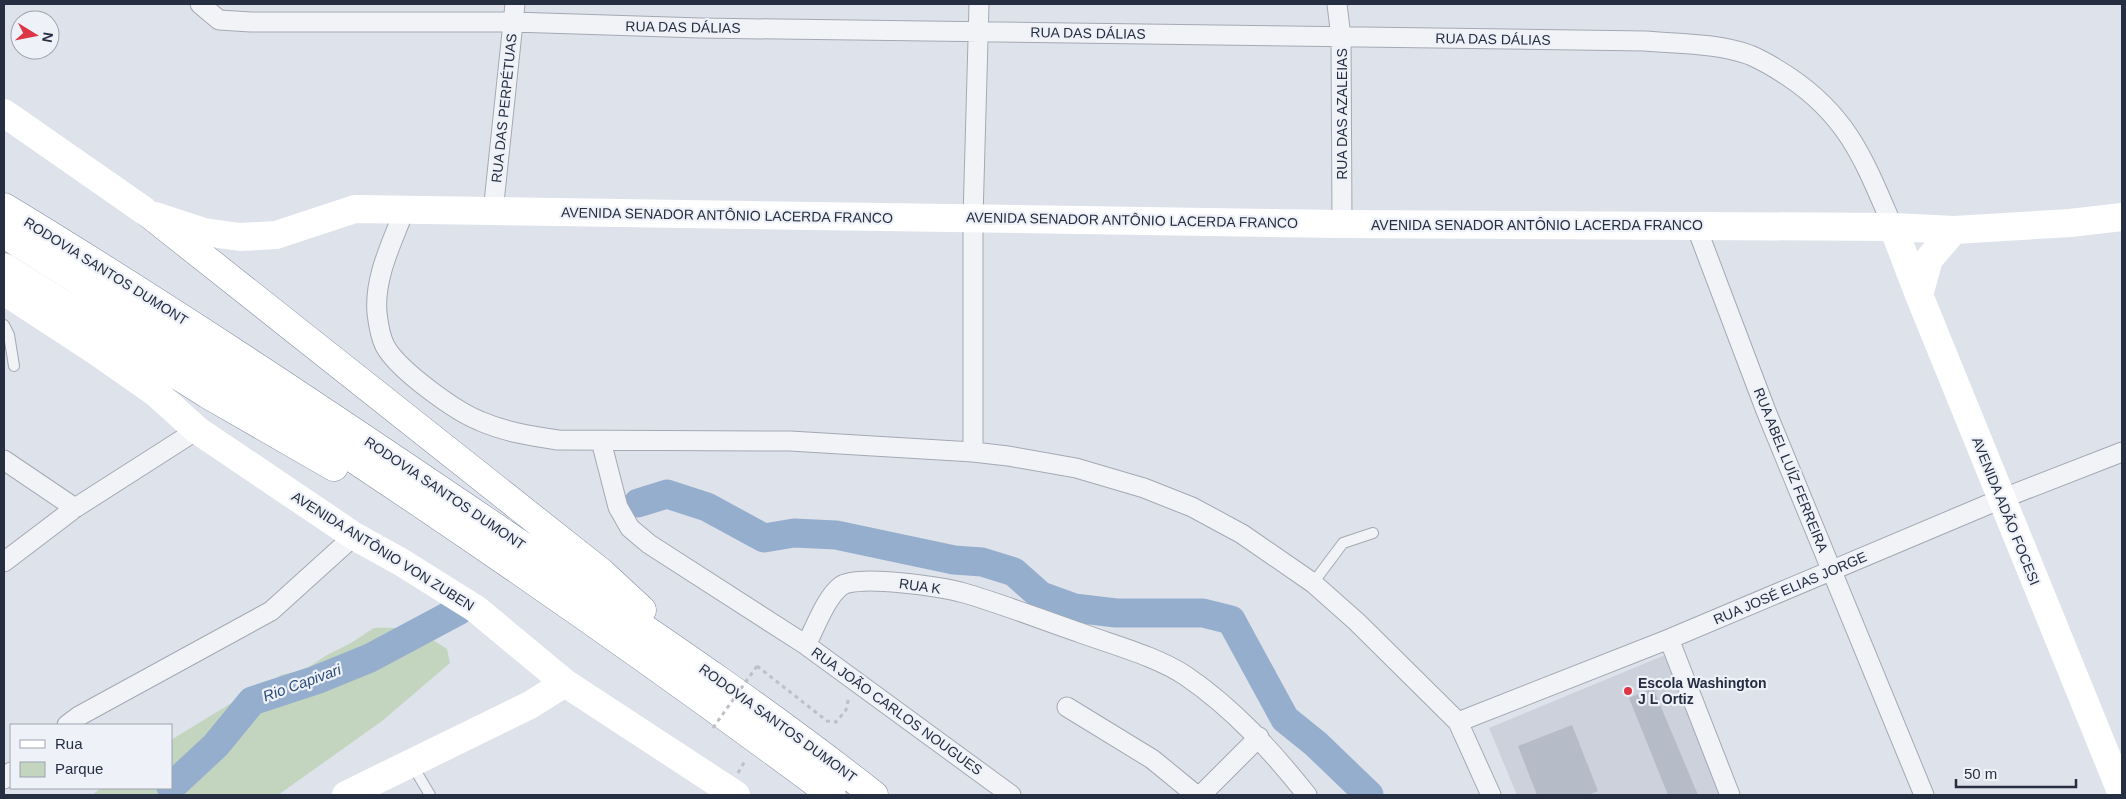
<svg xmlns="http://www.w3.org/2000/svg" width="2126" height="799" font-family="Arial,sans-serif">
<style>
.built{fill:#ccd1dc}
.green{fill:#c3d4bf}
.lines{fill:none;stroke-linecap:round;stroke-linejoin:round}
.river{stroke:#96aecd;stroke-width:29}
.building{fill:#b5bbc7}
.lane-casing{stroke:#a3a9b4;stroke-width:12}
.street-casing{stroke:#a3a9b4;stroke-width:21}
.highway-casing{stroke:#848ea2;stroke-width:29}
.path{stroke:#bdc0c8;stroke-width:3;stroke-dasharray:4 4;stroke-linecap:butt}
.lane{stroke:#f2f3f7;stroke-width:10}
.street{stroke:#f2f3f7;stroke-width:19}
.secondary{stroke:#fff;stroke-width:28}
.highway{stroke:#fff;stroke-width:28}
.path-bridge{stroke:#bdc0c8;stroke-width:3;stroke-dasharray:4 4;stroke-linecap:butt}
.poi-dot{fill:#dc3647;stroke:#eef1f7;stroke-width:2}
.labels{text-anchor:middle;stroke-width:4.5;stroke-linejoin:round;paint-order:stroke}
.street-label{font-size:14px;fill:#262f42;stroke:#eef1f7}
.poi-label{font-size:14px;font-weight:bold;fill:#262f42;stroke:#eef1f7;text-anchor:start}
.water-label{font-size:15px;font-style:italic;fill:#2c4b7a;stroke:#eef1f7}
</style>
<rect width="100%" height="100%" fill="#dee2ea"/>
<path class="built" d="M1665,655L1720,795H1517L1489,728Z"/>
<path class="green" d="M374,628C408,627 419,630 447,649L450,663L382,721L278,795H92L101,788H171V740L233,702L258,690L281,675L304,670L327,655L351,643Z"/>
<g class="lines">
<path class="river" d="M638,503L667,494L707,507L764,538L794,533L836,535L954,560L982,562L1014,572L1041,596L1074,608L1116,613H1203L1231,620L1285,719L1316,744L1369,795
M171,787L216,745L252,701L316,680L370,658L458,611"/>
</g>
<path class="building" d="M1653,688L1698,795H1668L1629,698Z
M1572,725L1598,791L1588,795H1537L1518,746Z"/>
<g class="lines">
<defs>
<path id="lane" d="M4,325L9,335L14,366
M1313,583L1343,543L1373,533
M411,763L430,795"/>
<path id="street" d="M200,4L219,20L251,22H513L700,28L1645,41C1679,44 1717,43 1750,55C1764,61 1777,69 1789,77C1850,118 1865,163 1893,227
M1337,4L1341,37L1342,224
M404,211C392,243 374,277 377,313C378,322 381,338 385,346C398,370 455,411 480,421C505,432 532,436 558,440L790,441L973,452L1008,456L1076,468L1144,488L1192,507L1242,534L1313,583L1357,622L1458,722L1491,795
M493,212L515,4
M1696,226L1766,411L1924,795
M601,441L618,507L630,528L649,544L806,645L1011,795
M973,452V218L979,4
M4,460L75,508
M4,562L75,508L197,430
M1669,639L1730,795
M806,645C815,628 826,597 841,586C857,574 943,587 964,593C1002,604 1040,619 1078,632C1113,645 1156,656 1186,676C1234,709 1271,750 1307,795
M1067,707L1152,759L1196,795
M1458,722L1669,639L2001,499L2122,452
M67,725L79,716L271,611L354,536
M4,779L11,772
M1201,795L1259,737"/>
<path id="highway" d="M4,207C174,310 339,421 504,533C629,618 755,701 874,795
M149,214L601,572L642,610
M4,234C287,410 565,596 832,795
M4,267L207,394L334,467"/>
</defs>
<use href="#lane" class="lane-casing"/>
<use href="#street" class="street-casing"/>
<use href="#highway" class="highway-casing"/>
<path class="path" d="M757,666L827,721L836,722L846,710L849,696
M738,773L746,759"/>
<use href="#lane" class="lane"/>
<use href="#street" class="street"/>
<path class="secondary" d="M4,113L149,214L204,232L240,237L276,235L355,209L1342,224L1893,227L1954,230L2070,223L2122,217
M1893,227L1919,295L2122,794
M4,291L96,351L156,393L197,430L354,536L401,562L476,609L565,683L736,795
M1919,295L1929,259L1954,230
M346,795L530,705L565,683"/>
<use href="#highway" class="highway"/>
<path class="path-bridge" d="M713,728L757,666"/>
</g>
<circle class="poi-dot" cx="1628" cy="691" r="5"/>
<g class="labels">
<g class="street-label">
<text transform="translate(683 27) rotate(1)" y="5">RUA DAS DÁLIAS</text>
<text transform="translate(1088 33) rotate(1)" y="5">RUA DAS DÁLIAS</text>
<text transform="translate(1493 39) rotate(1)" y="5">RUA DAS DÁLIAS</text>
<text transform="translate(504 108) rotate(-84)" y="5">RUA DAS PERPÉTUAS</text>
<text transform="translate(1342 114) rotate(-90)" y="5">RUA DAS AZALEIAS</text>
<text transform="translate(727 215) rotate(1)" y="5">AVENIDA SENADOR ANTÔNIO LACERDA FRANCO</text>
<text transform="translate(1132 220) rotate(1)" y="5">AVENIDA SENADOR ANTÔNIO LACERDA FRANCO</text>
<text x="1537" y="230">AVENIDA SENADOR ANTÔNIO LACERDA FRANCO</text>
<text transform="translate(106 271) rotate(32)" y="5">RODOVIA SANTOS DUMONT</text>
<text transform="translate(1791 470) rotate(68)" y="5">RUA ABEL LUÍZ FERREIRA</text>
<text transform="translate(445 493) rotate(34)" y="5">RODOVIA SANTOS DUMONT</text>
<text transform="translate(2006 511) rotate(68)" y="5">AVENIDA ADÃO FOCESI</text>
<text transform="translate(383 551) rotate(32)" y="5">AVENIDA ANTÔNIO VON ZUBEN</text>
<text transform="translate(920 586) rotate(8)" y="5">RUA K</text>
<text transform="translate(1790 588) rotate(-23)" y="5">RUA JOSÉ ELIAS JORGE</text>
<text transform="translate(897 711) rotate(36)" y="5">RUA JOÃO CARLOS NOUGUES</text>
<text transform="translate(778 723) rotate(36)" y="5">RODOVIA SANTOS DUMONT</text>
</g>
<g class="poi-label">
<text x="1638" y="688">Escola Washington<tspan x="1638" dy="16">J L Ortiz</tspan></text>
</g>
<g class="water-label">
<text transform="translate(302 683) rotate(-20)" y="5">Rio Capivari</text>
</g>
</g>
<rect width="2126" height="799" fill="none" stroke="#262f42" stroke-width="10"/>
<rect x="10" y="724" width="162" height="65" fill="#eef1f7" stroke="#9ea3af"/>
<rect x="20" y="740" width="25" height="8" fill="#ffffff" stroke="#9ea3af"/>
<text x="55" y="749" font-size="15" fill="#262f42">Rua</text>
<rect x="20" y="762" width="25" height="15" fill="#c3d4bf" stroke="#9ea3af"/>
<text x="55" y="774" font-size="15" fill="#262f42">Parque</text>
<g transform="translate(35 35) rotate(100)"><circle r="24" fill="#eef1f7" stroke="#9ea3af"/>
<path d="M0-4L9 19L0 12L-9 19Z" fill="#dc3647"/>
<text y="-8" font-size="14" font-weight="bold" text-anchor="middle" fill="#262f42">N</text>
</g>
<path d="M1956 779v8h120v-8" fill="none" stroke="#262f42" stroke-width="2.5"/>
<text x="1964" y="779" font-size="15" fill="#262f42" stroke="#eef1f7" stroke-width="4" paint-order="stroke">50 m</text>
</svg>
